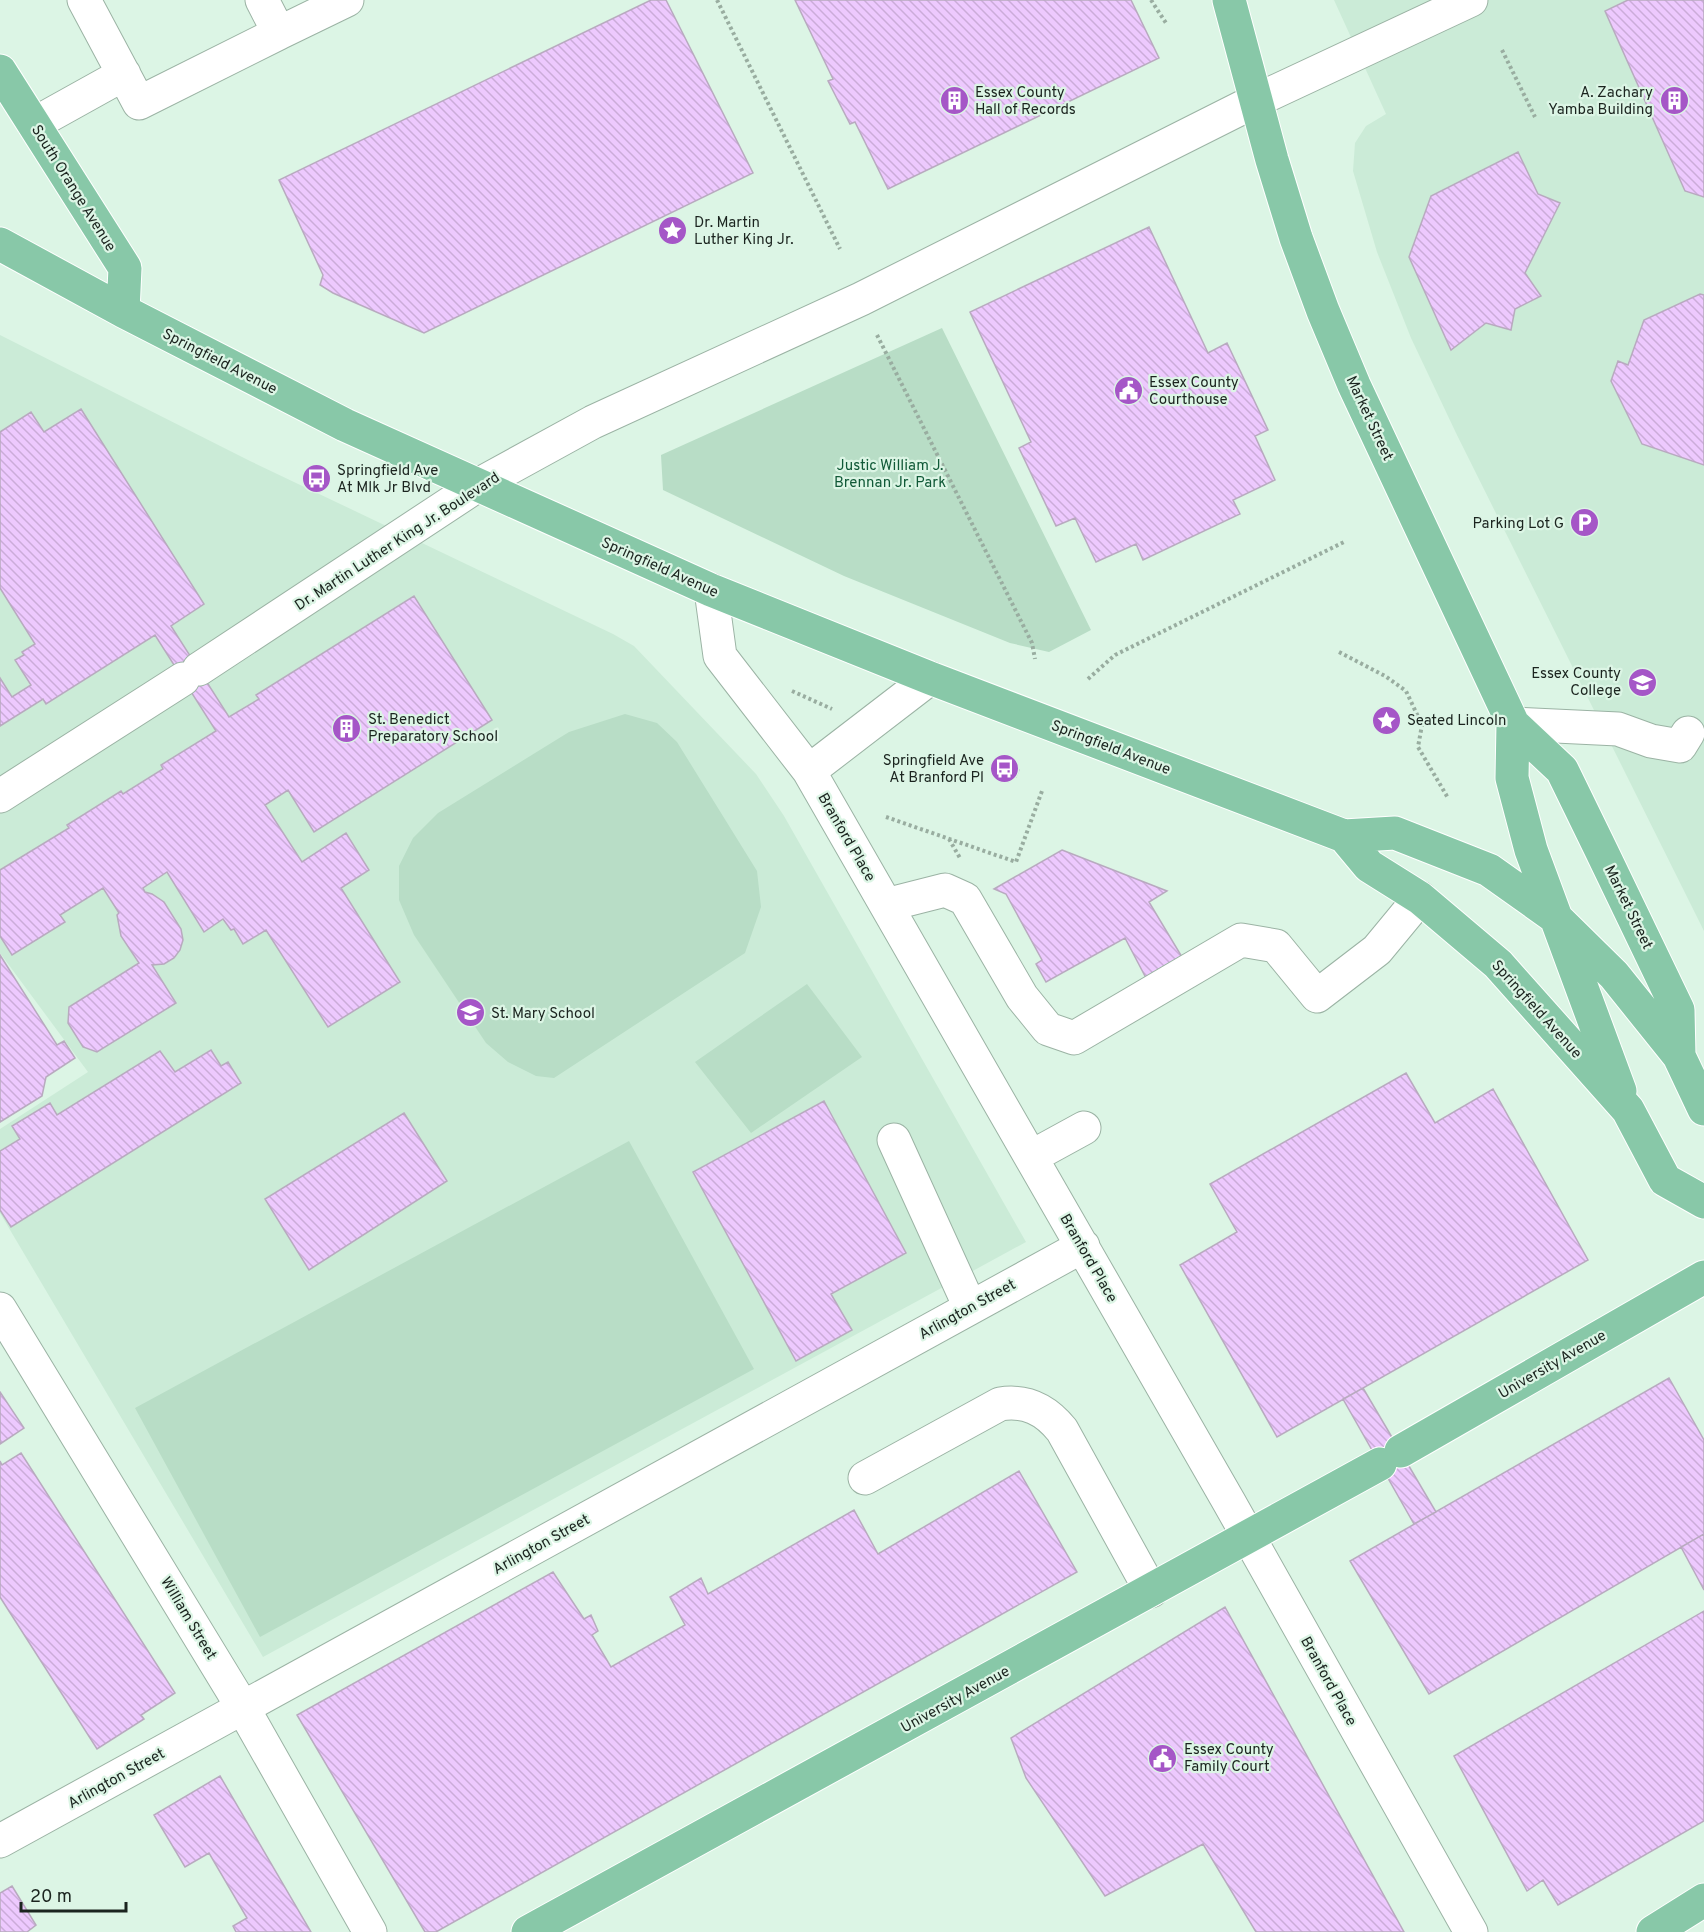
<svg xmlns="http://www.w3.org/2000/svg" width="1704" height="1932" font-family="Overpass,sans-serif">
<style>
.built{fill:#cbebd7}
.green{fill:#b8ddc6}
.building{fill:url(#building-back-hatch);stroke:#b8aabf;stroke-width:1.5}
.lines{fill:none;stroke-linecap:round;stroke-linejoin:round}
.minor-casing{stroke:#9bb3a4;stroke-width:35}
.major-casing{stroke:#fff;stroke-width:35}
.path{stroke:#99ada0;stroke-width:4;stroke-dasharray:3 3;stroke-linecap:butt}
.minor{stroke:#fff;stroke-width:33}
.major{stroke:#88c8a8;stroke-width:33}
.labels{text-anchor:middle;stroke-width:4.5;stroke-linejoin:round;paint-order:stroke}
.poi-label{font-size:15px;fill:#1b241f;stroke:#dcf5e5;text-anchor:start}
.street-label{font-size:15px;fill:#1b241f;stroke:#dcf5e5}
.park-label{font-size:15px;fill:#105937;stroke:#dcf5e5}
</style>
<defs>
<pattern id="building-back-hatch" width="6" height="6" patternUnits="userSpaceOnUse" patternTransform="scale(1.5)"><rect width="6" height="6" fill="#edc9fe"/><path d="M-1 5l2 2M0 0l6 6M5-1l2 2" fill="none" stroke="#cbacd9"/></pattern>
</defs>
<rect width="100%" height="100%" fill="#dcf5e5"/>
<path class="built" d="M1334,0H1704V931L1456,433L1411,338L1377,252L1353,171L1355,143L1366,126L1386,114Z
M0,335L250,461L613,634L634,646L756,774L784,816L1026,1242L263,1657L0,1213V1129L88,1072L0,953Z"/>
<path class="green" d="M942,328L1091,630L1049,652L1010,643L844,576L663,490L661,455Z
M625,714L657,723L677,742L757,871L761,907L745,953L554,1078L536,1076L508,1062L486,1043L414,935L399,900V866L413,838L438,813L569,732Z
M807,984L862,1057L751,1133L695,1062Z
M629,1141L754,1369L260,1637L135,1408Z"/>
<path class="building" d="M651,0H666L753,173L424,333L333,293L320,285L323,275L279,180Z
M795,0H1131L1159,58L888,189L855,122L850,124L828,81L833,79Z
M1628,0H1704V197L1685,191L1605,11Z
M1518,152L1538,194L1560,203L1525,273L1541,296L1515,309L1511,330L1486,323L1451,350L1409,257L1431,196Z
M1149,227L1208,353L1227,343L1268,430L1255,436L1275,480L1233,500L1240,514L1143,560L1136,544L1096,562L1075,518L1056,526L1019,448L1031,442L970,312Z
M1700,294L1704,295V465L1642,444L1611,381L1618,361L1628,365L1644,320Z
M81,409L204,604L171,626L229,717L259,699L256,695L414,596L492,720L314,832L288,790L265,805L302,862L346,833L369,870L341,888L400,982L328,1027L266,930L243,944L234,929L231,930L223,919L204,932L167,872L143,888L145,892L152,894L164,902L181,929L183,940L180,950L174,958L164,964L152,965L176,1003L97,1052L83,1047L68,1023L69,1007L139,963L121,936L117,915L119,913L103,888L60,915L65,922L12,955L0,936V870L69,828L67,825L121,791L123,794L163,769L161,765L216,731L155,635L46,704L43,699L0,726V678L12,697L31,685L15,660L24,655L22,652L35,644L0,588V432L31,412L44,432Z
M995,761L1019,770L1016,777L992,768Z
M1062,850L1167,891L1149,902L1182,957L1146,978L1125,938L1046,982L1036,964L1042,960L1006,894L994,889Z
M0,955L57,1045L64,1041L75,1058L46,1077L42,1096L0,1122Z
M211,1050L221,1066L228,1062L241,1083L11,1227L0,1210V1151L20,1139L12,1126L50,1103L57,1115L160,1051L175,1072Z
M1406,1073L1435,1123L1493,1089L1588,1260L1277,1437L1180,1265L1237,1232L1210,1184Z
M824,1101L906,1253L831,1294L852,1330L796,1361L693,1172Z
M404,1113L447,1181L309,1270L265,1199Z
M1669,1378L1704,1440V1534L1429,1694L1350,1561Z
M1363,1388L1436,1512L1414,1524L1343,1399Z
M0,1392L24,1428L0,1444Z
M21,1453L175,1693L141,1715L144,1719L97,1749L0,1597V1461L2,1465Z
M1019,1471L1077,1572L436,1932H425L297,1715L553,1572L584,1619L591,1615L598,1631L592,1635L611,1667L685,1625L670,1597L701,1578L708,1594L854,1510L878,1554Z
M1704,1534V1590L1681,1547Z
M1225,1607L1404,1932H1256L1203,1844L1105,1896L1026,1778L1011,1738Z
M1704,1611V1821L1558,1905L1543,1880L1527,1891L1454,1756Z
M220,1776L311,1932H236L233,1926L247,1918L209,1853L185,1867L154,1815Z
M12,1886L36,1925L27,1932H0V1893Z"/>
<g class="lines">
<defs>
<path id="minor" d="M84,0L139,103L279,33
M262,0L279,33L347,0
M34,124L124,74
M711,590L720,656L809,771L1229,1502L1471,1932
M199,669L478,485L593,422L861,299L1255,101L1471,0
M1513,724L1618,729L1651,741L1680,746L1688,733
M809,771L930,678
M0,796L183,679
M886,905L945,890L965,899L1022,997L1048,1029L1074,1038L1241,940L1276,946L1317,996L1377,950L1420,898
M894,1140L970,1307
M1031,1157L1084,1128
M0,1309L243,1708L370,1932
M865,1478L1000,1404C1026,1400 1045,1409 1062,1430L1151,1591
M0,1841L1083,1246"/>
<path id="major" d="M1229,0L1272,160L1296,238L1323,311L1354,385L1513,724L1562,770L1601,850L1678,1010L1679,1056L1704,1109
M0,71L125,268L123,311
M0,244L123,311L345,425L711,590L930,678L1344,836L1395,833L1489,870L1555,917L1614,975L1679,1056
M1513,724L1512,778L1531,850L1620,1091
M1344,836L1369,866L1420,898L1498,964L1628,1110L1665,1180L1704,1202
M1401,1451L1704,1277
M528,1932L1380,1464
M1653,1932L1704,1900"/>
</defs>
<use href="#minor" class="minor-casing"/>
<use href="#major" class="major-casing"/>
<path class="path" d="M717,0L840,249
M1151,0L1166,23
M1502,50L1535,117
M877,335L1032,643L1035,659
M1339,652L1385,676L1406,691L1422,725L1418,747L1448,798
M1088,679L1115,655L1344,542
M792,691L832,709
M886,817L1016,862L1042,791
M949,839L960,858"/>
<use href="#minor" class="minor"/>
<use href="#major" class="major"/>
</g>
<defs>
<symbol id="building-disc" viewBox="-11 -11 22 22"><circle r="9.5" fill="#a556c7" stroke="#dcf5e5"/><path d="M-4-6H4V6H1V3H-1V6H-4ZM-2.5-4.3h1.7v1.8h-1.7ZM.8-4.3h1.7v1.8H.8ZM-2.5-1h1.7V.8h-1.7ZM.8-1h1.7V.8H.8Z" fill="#fff"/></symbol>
<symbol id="sight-disc" viewBox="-11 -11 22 22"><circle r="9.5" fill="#a556c7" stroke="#dcf5e5"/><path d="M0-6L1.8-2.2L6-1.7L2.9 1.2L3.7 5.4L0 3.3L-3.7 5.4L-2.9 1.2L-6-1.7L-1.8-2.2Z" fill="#fff"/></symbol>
<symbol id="civic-disc" viewBox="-11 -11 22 22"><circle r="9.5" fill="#a556c7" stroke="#dcf5e5"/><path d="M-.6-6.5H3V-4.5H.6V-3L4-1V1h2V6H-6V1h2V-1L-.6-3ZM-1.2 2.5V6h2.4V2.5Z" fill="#fff"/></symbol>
<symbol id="bus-disc" viewBox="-11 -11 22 22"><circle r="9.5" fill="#a556c7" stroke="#dcf5e5"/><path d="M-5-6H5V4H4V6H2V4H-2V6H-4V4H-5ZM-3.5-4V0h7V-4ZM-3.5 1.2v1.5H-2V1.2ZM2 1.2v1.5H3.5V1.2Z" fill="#fff"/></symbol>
<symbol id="parking-disc" viewBox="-11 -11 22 22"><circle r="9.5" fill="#a556c7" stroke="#dcf5e5"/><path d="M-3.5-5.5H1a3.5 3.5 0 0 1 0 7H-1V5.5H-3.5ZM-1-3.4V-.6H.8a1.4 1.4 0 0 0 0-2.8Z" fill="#fff"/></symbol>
<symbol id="university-disc" viewBox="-11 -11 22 22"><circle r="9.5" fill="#a556c7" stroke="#dcf5e5"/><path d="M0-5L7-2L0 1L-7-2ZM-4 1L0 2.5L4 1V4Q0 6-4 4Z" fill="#fff"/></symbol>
<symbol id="school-disc" viewBox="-11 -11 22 22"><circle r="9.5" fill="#a556c7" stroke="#dcf5e5"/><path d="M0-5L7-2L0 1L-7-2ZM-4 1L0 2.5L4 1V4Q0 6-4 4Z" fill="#fff"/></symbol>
</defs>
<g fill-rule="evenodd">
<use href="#building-disc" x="938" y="84" width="33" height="33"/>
<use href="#building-disc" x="1658" y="84" width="33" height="33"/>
<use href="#sight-disc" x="656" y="214" width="33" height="33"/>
<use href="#civic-disc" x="1112" y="374" width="33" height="33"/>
<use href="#bus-disc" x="300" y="462" width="33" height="33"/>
<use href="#parking-disc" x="1568" y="506" width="33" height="33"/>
<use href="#university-disc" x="1626" y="666" width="33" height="33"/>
<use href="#sight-disc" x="1370" y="704" width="33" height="33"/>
<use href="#building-disc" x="330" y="712" width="33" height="33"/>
<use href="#bus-disc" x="988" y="752" width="33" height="33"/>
<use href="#school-disc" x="454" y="996" width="33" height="33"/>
<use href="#civic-disc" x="1146" y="1742" width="33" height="33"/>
</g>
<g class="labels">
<g class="poi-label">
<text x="975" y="97">Essex County<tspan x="975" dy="17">Hall of Records</tspan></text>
<text x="1653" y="97" text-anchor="end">A. Zachary<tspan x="1653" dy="17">Yamba Building</tspan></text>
<text x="694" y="227">Dr. Martin<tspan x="694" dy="17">Luther King Jr.</tspan></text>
<text x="1149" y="387">Essex County<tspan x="1149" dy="17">Courthouse</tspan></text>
<text x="337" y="475">Springfield Ave<tspan x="337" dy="17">At Mlk Jr Blvd</tspan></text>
<text x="1564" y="528" text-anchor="end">Parking Lot G</text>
<text x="1621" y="678" text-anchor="end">Essex County<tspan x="1621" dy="17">College</tspan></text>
<text x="368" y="724">St. Benedict<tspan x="368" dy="17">Preparatory School</tspan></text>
<text x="1407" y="725">Seated Lincoln</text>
<text x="984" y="765" text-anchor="end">Springfield Ave<tspan x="984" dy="17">At Branford Pl</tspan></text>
<text x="491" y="1018">St. Mary School</text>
<text x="1184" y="1754">Essex County<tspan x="1184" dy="17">Family Court</tspan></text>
</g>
<g class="street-label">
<text transform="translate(74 188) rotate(58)" y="5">South Orange Avenue</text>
<text transform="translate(220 361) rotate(27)" y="5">Springfield Avenue</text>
<text transform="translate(1370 418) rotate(65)" y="5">Market Street</text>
<text transform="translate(397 541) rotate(-33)" y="5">Dr. Martin Luther King Jr. Boulevard</text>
<text transform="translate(660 567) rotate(24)" y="5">Springfield Avenue</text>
<text transform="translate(1111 747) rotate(21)" y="5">Springfield Avenue</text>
<text transform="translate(847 837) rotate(60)" y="5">Branford Place</text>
<text transform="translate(1629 907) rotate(64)" y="5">Market Street</text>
<text transform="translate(1537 1009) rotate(48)" y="5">Springfield Avenue</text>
<text transform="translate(1089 1258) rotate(60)" y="5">Branford Place</text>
<text transform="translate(967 1309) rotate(-29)" y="5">Arlington Street</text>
<text transform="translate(1552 1364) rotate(-30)" y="5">University Avenue</text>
<text transform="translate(541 1544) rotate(-29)" y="5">Arlington Street</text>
<text transform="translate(189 1618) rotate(59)" y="5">William Street</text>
<text transform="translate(1329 1681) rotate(61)" y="5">Branford Place</text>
<text transform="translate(955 1699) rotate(-29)" y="5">University Avenue</text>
<text transform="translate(116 1778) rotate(-29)" y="5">Arlington Street</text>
</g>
<g class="park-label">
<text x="890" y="470">Justic William J.<tspan x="890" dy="17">Brennan Jr. Park</tspan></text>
</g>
</g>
<path d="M21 1902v9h105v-9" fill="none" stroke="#1b241f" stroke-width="3"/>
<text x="30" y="1902" font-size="18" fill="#1b241f" stroke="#dcf5e5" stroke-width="4.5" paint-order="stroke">20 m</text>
</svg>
